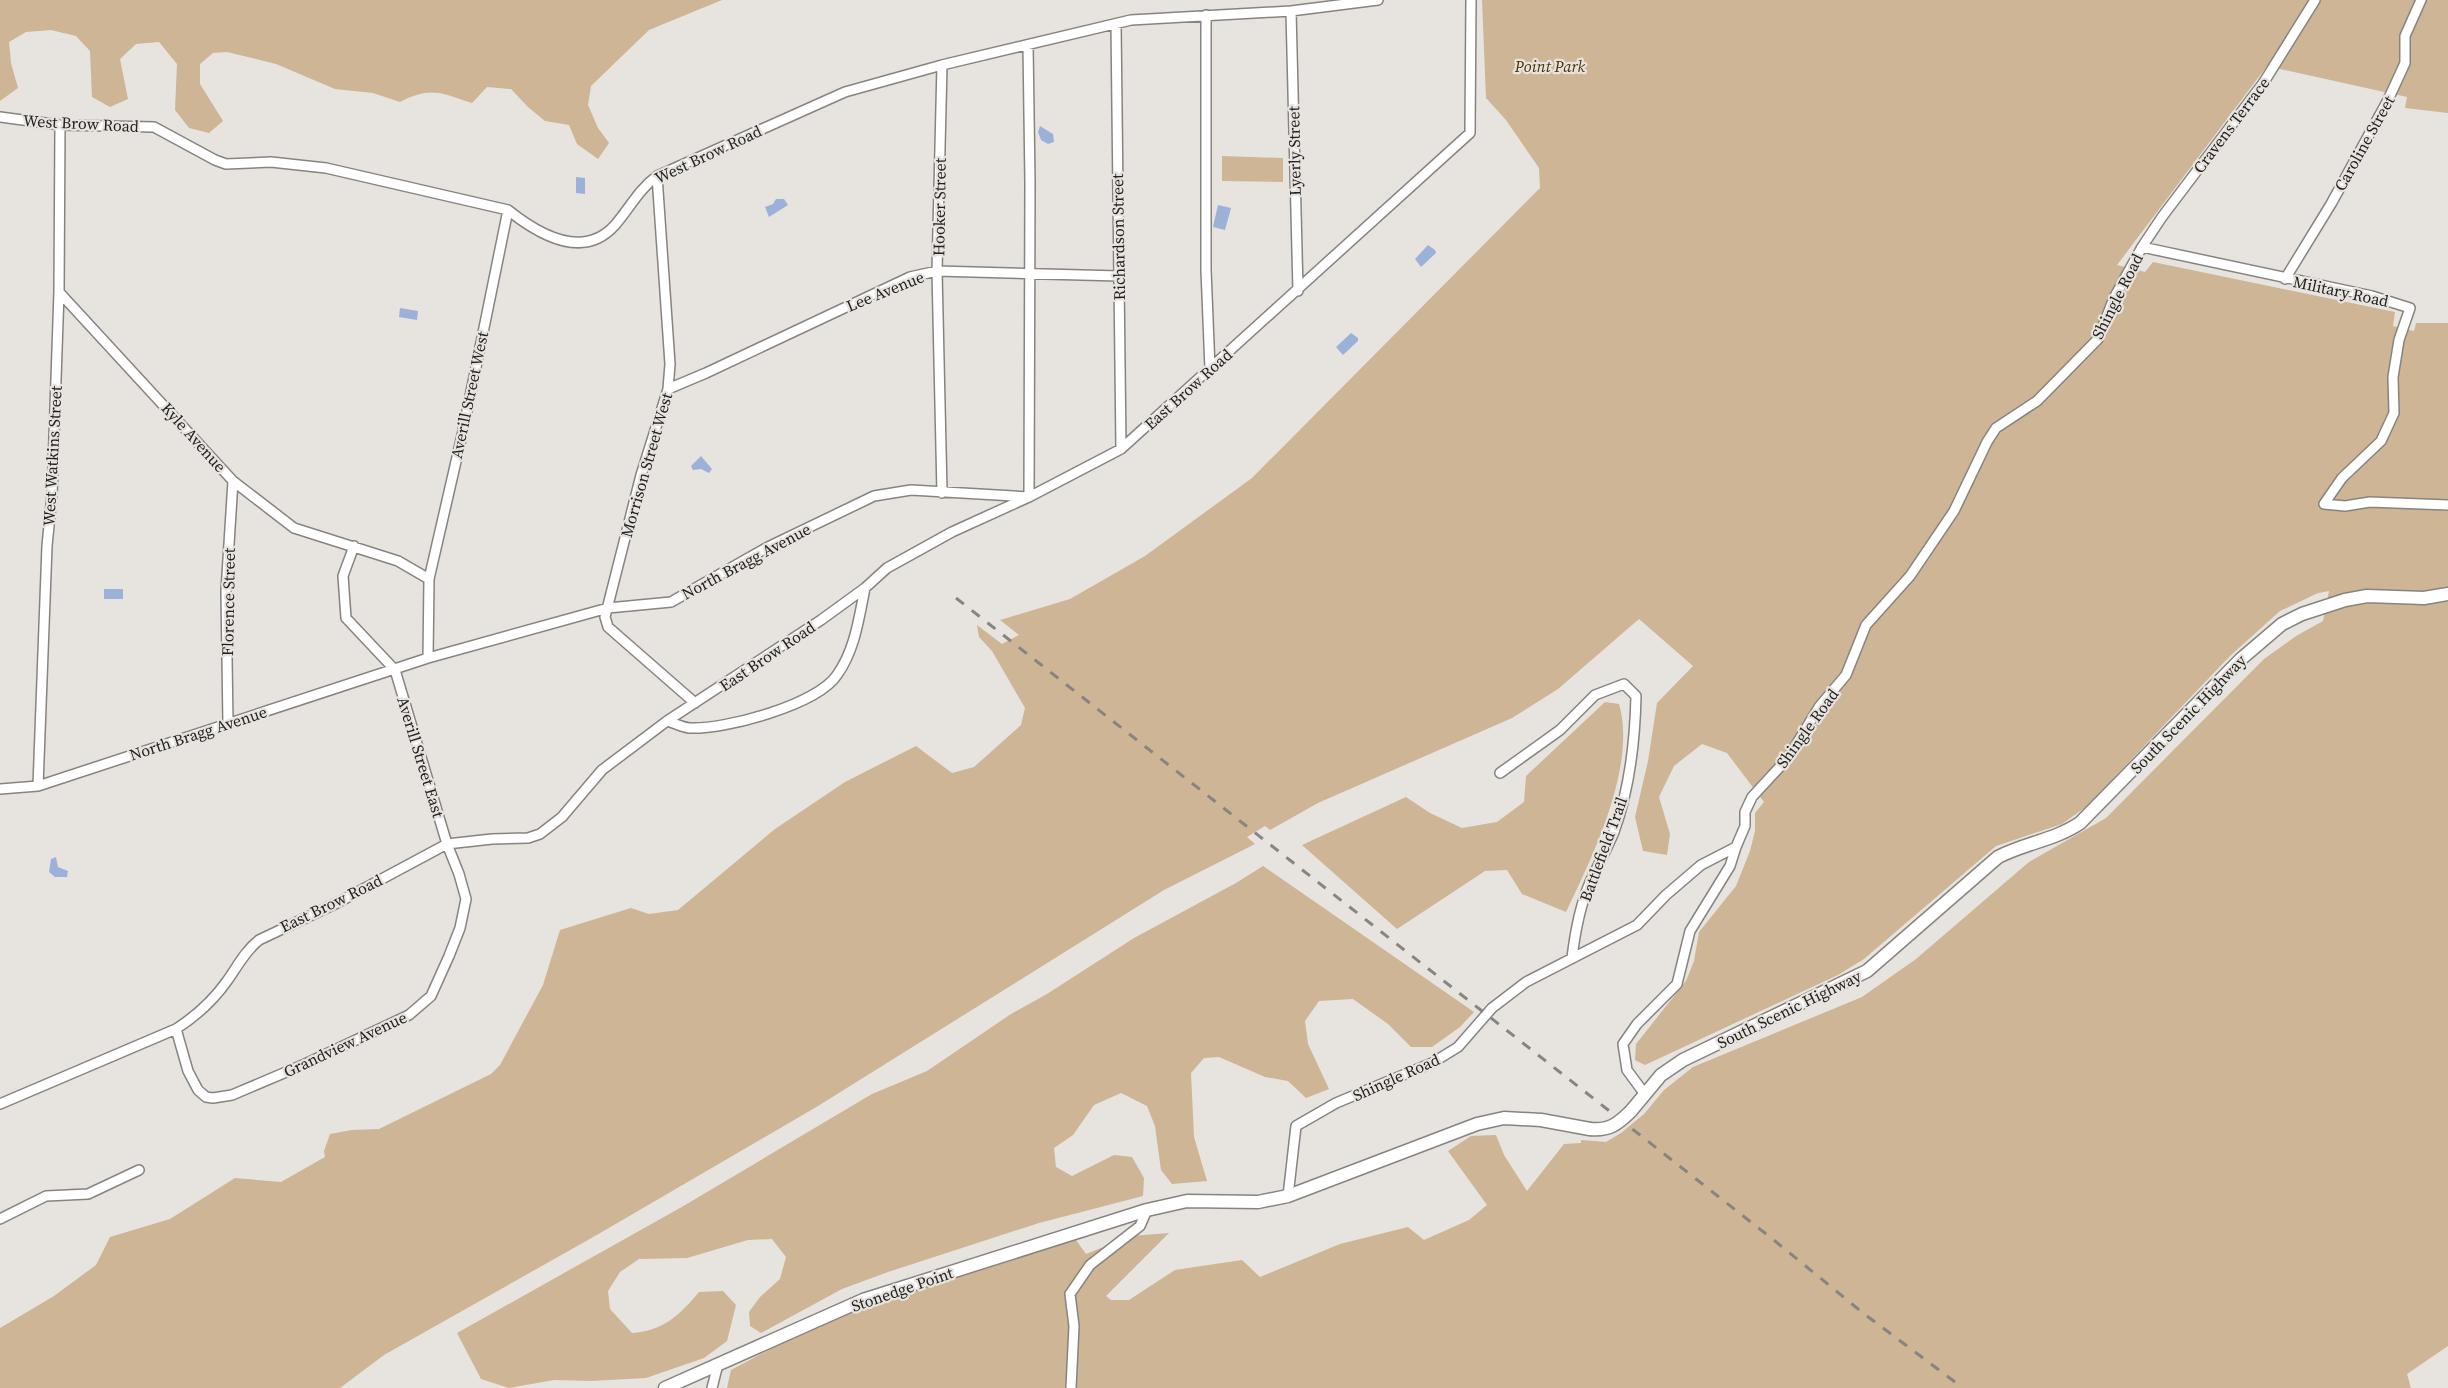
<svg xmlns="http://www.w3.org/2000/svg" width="2448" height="1388" font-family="'Source Serif 4',serif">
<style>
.green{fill:#cdb595}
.water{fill:#9cb1d7}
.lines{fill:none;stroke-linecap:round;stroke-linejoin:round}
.street-casing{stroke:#878480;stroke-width:12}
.secondary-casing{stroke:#878480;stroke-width:15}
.street{stroke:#fff;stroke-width:9}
.secondary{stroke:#fff;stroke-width:12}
.rail{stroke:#878481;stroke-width:3;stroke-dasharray:10 10;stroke-linecap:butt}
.secondary-bridge-casing{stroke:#878480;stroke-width:15;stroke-linecap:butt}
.secondary-bridge{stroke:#fff;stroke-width:12}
.labels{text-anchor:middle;stroke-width:4.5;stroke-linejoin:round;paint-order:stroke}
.park-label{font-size:16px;font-style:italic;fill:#4d3200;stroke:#e7e3df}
.street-label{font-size:16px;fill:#232220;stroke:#e7e3df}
</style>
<rect width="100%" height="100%" fill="#e7e3df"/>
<path class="green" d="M0,0H722L649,30L591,86L588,105L598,128L609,143L598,159L577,144L569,125L545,121L528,107L511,89L487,87L472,103C441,93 431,86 400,102L373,93L335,89L276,64L227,52L213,53L200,64V84L223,121L209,133L189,128L175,110L177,64L159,42L136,44L120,59L128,99L110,107L92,97L90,51L76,36L51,30L26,32L9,42L11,63L18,88L0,101Z
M1482,0H2448V113L2405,108L2407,97L2267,66L2117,265L2145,272L2153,262L2395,312L2393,326L2414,331L2416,323H2448V1346L2407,1374L2411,1388H727L731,1370L778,1345L867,1306L1076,1240L1086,1254L1131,1236L1169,1233L1106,1296L1111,1300H1129L1175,1270L1242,1260L1260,1277L1340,1244L1408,1227L1424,1240L1469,1220L1487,1205L1448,1151L1471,1136L1496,1135L1504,1155L1527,1191L1564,1144L1581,1143V1140L1606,1142L1621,1133L1644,1114L1664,1090L1693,1067L1862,997L1916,959L2029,862L2106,818L2264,659L2296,636L2323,621L2329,591L2318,593L2280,611L2230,656L2086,807L2062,824L1996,846L1864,959L1838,975L1645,1065L1635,1060L1636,1044L1686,981L1694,961L1699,932L1736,886L1750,851L1755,831V813L1764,802L1727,753L1702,744L1674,766L1659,797L1670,834L1667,855L1643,851L1635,817L1648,761L1657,703L1693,666L1639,619L1558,689L1512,718L1318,803L1270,830L1265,826L1247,837L1255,844L1164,890L818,1106L595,1236L384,1355L340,1388H0V1328L54,1296L96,1265L110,1237L170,1219L235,1178L281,1182L325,1157L324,1151L330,1134L352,1130L379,1129L491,1074L500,1065L543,985L560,930L631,908L649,914L678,910L775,829L845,782L916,746L952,773L974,767L1021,725L1025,708L992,651L979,637L977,625L1002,644L1019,635L1000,620L1070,599L1145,556L1252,478L1540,188L1539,168L1506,120L1486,98Z
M1222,156L1283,158V182L1222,181Z
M1605,702L1619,704C1637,765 1593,856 1566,912L1522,894L1507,870L1485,871L1397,929L1302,845L1406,797L1430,813L1462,828L1497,822L1524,802L1526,776Z
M1263,866L1474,1012L1460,1027L1432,1047H1411L1388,1024L1353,999L1319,1001L1305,1021L1308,1044L1329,1089L1306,1098L1288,1081L1265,1077L1219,1057L1204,1058L1191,1073L1194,1137L1207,1181L1172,1184L1161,1170L1155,1126L1147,1106L1121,1093L1094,1105L1073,1135L1054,1148L1056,1167L1072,1176L1114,1155L1132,1157L1144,1178L1143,1196L1039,1223L888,1272L842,1289L761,1333L750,1326L749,1312L760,1297L780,1279L786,1257L772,1239L748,1240L687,1258L639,1259L620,1272L608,1291L610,1309L632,1333C663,1331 680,1315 699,1292L723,1291L736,1305L727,1341L704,1358L646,1378L591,1381L554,1380L509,1388L481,1379L457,1333L680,1208L872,1094L927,1071L1011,1014L1047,994L1134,938L1236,883Z"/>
<path class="water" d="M1040,126L1053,134L1054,142L1048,144L1041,140L1038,132Z
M576,177L585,178V194L576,193Z
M776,199H784L788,205L769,217L765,207L773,204Z
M1218,205L1231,208L1225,230L1213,227Z
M1428,245L1435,250L1436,253L1421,267L1415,259Z
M400,308L418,311L417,320L399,317Z
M1351,333L1358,338V341L1343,355L1336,347Z
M701,456L712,469L709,473L701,469L693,470L691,466Z
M104,589H123V599H104Z
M56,857L58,867L68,871L67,877H55L49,872L51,859Z"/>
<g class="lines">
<defs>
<path id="street" d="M1291,11L1298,291
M1206,15V270L1210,369
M1116,24L1121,449
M0,117L60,125L154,127L215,160L226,164L271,162L326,168L508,210C538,234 583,261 615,225C630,208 638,190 657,176L845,92L942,65L1131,20L1291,11L1378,0
M657,176L670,364L668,389L641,475L605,617L608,627L695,703
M2142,247L2372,296L2410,308L2399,340L2393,377L2394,413L2381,441L2342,478L2324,504
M2285,279L2331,204L2388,100L2405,63V36L2421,0
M59,292L233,481L294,528L398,561L429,579L428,658
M668,389L706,373L910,277L937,271L1119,276
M942,493L937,271L942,65
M2324,504L2345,506L2370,502L2448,505
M429,579L463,431L508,210
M667,721C674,723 682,727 689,728C724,730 817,705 837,675C855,650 859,618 865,588
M228,724L226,591L233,481
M1500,773L1560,730L1595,695L1624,684L1636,696C1635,742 1630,788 1614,832C1607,849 1598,865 1590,882C1580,906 1575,932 1572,958
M38,786L47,546L52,495L59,292L60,125
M0,789L38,786L428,658L608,608L671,602L768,547L874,496L911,490L1029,497L1030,183L1028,45
M176,1029L188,1071L198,1090L206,1097L213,1098L232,1095L305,1064L409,1015L431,996L449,956L460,928L466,899L459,874L447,844L395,670L346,618L343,576L354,546
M1644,1093L1627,1070L1623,1044L1637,1024L1677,984L1690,931L1730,866L1736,847
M0,1104L176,1029C196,1016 213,1001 227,981C237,967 245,951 259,940L337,903L447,844L492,839L528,838L540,834L562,817L602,770L667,721L821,620L865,588L887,568L952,532L1029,497L1121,449L1470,133L1471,0
M1288,1196L1296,1126L1336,1103L1432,1063L1458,1047L1492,1008L1526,982L1637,925L1666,895L1701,865L1736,847L1745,826V812L1752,797L1788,758L1819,707L1846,675L1866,625L1910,576L1954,511L1987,442L1996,428L2037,401L2098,339L2114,298L2142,247L2162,217L2264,82L2315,0
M0,1219L46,1196L88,1194L139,1170
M712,1388L718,1364
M1071,1388L1074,1326L1070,1294L1090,1265L1140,1226L1147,1210"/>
<path id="secondary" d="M1631,1111L1661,1075L1683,1060L1867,971L1998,857C2025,843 2055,840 2080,823L2241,659L2282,624L2302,614L2345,600L2367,596L2424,598L2448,594
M665,1388L863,1300L1147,1210L1187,1201L1258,1202L1288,1196L1477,1124L1504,1118L1541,1120L1590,1129"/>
</defs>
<use href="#street" class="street-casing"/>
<use href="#secondary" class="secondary-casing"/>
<use href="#street" class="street"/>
<use href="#secondary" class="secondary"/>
<path class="rail" d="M956,598L1775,1241L1863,1313L1963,1388"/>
<defs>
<path id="secondary-bridge" d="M1590,1129C1609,1131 1618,1124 1631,1111"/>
</defs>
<use href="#secondary-bridge" class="secondary-bridge-casing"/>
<use href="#secondary-bridge" class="secondary-bridge"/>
</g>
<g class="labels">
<g class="park-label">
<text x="1550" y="72">Point Park</text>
</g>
<g class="street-label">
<text transform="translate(81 123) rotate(3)" y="6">West Brow Road</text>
<text transform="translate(2231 125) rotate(-53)" y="6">Cravens Terrace</text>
<text transform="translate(2364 143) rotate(-61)" y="6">Caroline Street</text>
<text transform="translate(1294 151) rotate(-91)" y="6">Lyerly Street</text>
<text transform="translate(708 154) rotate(-25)" y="6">West Brow Road</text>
<text transform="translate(939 207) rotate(-89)" y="6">Hooker Street</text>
<text transform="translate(1118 237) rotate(-91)" y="6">Richardson Street</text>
<text transform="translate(885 291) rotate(-22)" y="6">Lee Avenue</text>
<text transform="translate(2341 291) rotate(12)" y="6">Military Road</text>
<text transform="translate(2117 296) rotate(-63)" y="6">Shingle Road</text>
<text transform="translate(1188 389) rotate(-42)" y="6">East Brow Road</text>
<text transform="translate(469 395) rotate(-78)" y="6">Averill Street West</text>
<text transform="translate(194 437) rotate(48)" y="6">Kyle Avenue</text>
<text transform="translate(52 456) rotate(-87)" y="6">West Watkins Street</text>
<text transform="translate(646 465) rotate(-74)" y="6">Morrison Street West</text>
<text transform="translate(746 561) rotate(-28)" y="6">North Bragg Avenue</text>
<text transform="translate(228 602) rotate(-89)" y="6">Florence Street</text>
<text transform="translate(767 656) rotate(-34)" y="6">East Brow Road</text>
<text transform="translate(2188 714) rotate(-46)" y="6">South Scenic Highway</text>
<text transform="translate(1807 728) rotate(-54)" y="6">Shingle Road</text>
<text transform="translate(198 733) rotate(-18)" y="6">North Bragg Avenue</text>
<text transform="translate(421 757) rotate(73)" y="6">Averill Street East</text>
<text transform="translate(1603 849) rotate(-70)" y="6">Battlefield Trail</text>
<text transform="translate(331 903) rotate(-26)" y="6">East Brow Road</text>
<text transform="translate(1789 1009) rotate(-26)" y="6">South Scenic Highway</text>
<text transform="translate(345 1044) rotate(-25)" y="6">Grandview Avenue</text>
<text transform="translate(1396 1077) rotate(-24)" y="6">Shingle Road</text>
<text transform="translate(902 1289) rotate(-19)" y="6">Stonedge Point</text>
</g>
</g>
</svg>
